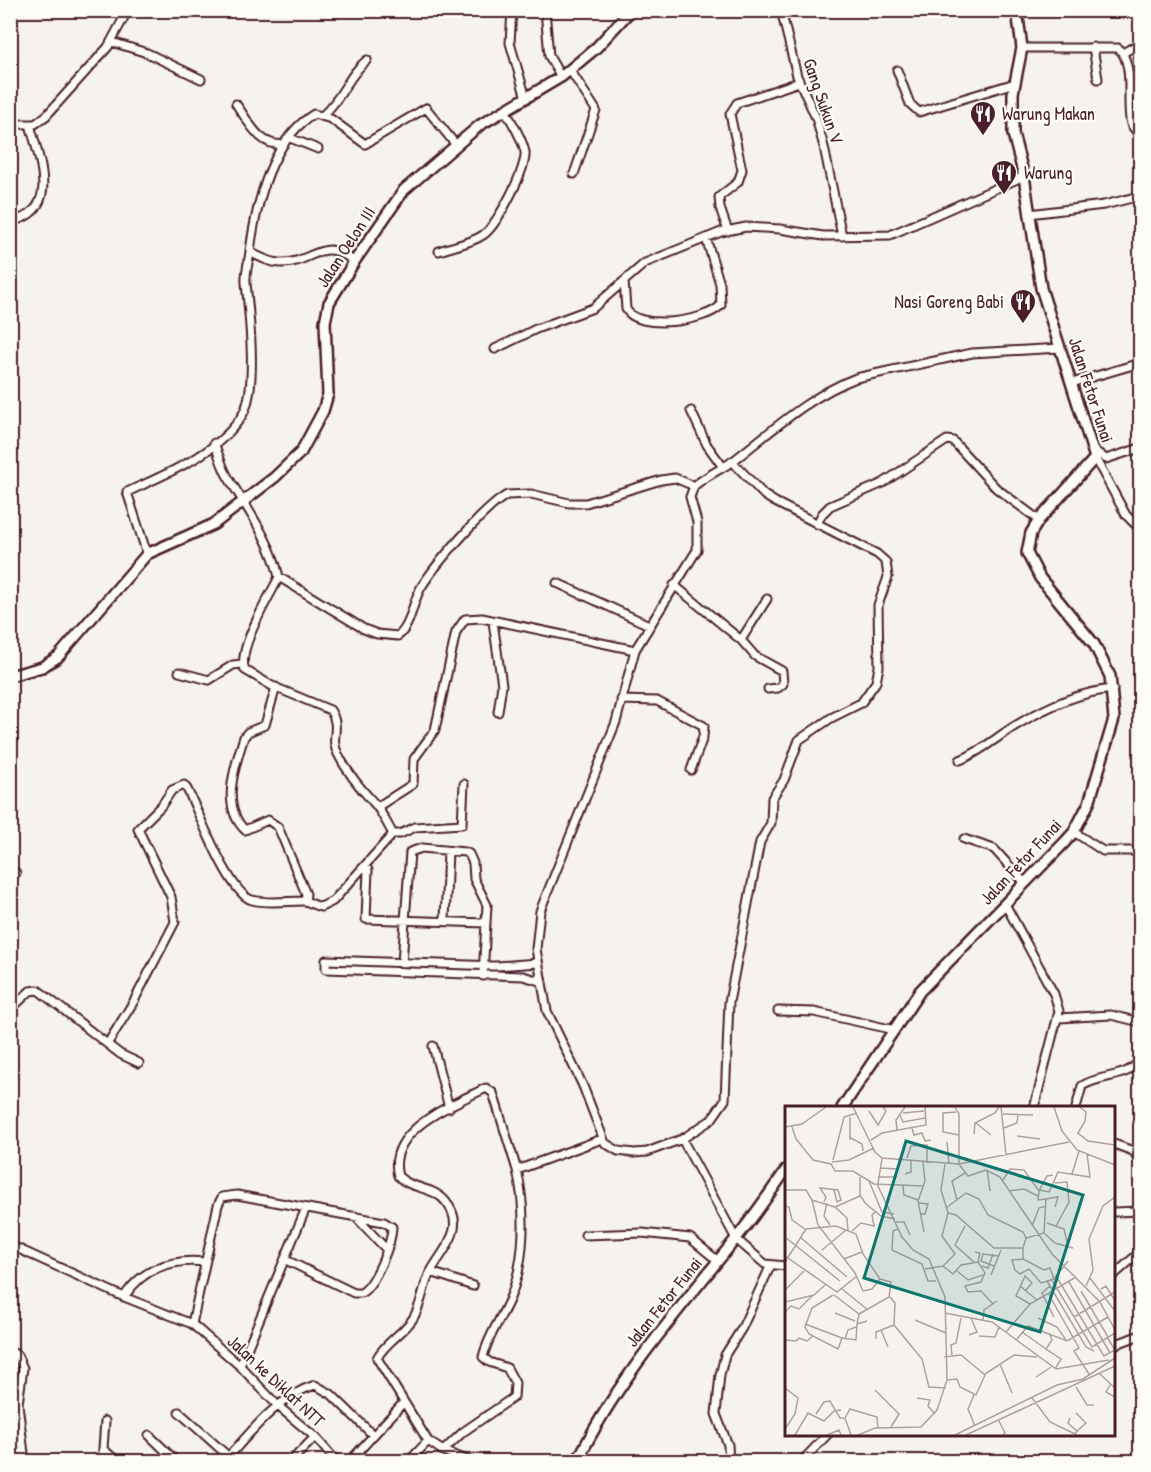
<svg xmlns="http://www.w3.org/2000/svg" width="1151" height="1472" font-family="'Patrick Hand',sans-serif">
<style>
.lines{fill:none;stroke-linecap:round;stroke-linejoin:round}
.minor-casing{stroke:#4a1f2b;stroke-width:11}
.tertiary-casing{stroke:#4a1f2b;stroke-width:14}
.minor{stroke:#fdfcf7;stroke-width:7}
.tertiary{stroke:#fdfcf7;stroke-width:9}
.labels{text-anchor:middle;stroke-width:4.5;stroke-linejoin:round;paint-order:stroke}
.street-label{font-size:18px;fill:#4a1f2b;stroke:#fdfcf7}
.poi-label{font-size:18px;fill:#4a1f2b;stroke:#fdfcf7;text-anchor:start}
.inset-road{fill:none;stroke:#b19ea1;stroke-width:1.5}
.view{fill:#0f766e;fill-opacity:0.15;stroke:#0f766e;stroke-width:3}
.inset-edge{fill:none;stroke:#4a1f2b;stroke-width:3}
</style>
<rect width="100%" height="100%" fill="#f6f3ef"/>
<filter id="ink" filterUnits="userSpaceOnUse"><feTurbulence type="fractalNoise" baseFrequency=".0167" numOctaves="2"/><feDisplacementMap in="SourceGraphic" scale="12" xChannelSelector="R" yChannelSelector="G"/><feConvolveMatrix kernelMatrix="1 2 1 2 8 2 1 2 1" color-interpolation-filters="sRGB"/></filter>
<g filter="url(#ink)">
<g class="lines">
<defs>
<path id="minor" d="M512,10L510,43L526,98
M545,10L549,56L561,77
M781,10L797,76L816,118L824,147L842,236
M112,42L147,53L201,79
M1093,47L1098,79
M1022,48H1118C1136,64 1125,104 1131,124C1133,128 1137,132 1140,135
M1123,53L1140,43
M570,70L596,110L574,174
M897,70L910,104L919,112L1015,83
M236,104C249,122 260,148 284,144
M323,115C342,99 348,75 367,60
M10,124H35L46,116L108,47L128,10
M290,138L318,149
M1029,214L1104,205L1140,196
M10,222C62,211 39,161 30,124
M728,231L720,208L719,197L738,182L742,170L730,114L737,103L799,82
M439,251C453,246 472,243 483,235C497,226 527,168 525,152C522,137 512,123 505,110
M250,252C260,257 270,263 281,263C312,264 324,234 354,262
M624,281L626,309C637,331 706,322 721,305L720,284L706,238
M495,349L536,329L593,308L645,263L721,232L746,227L780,229L823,236L890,235L1024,176
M1072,383L1140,363
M691,411L707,445L723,467
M214,443C219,455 222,467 228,477C247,509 271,540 279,577C270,596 236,650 245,670L272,686L330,710C342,728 329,737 338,754C347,772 360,788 373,802C381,810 387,824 393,834
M1095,451L1106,459L1140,448
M1095,458L1126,515L1140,529
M817,524L822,514L830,506L883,483L947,440L953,441L996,488L1039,520
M147,554L127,492C166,474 220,453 243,414C258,388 249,313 246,283C245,272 249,262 250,251C256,205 271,140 314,114L331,119L365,144L426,108L456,145
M279,577L364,629L377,634L398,636C412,625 412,601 422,586C435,565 486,506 507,495L531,494L569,503H586L661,480L675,478L694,486
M557,583L649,625
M674,585L741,640L767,599
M493,622L502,685L498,712
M741,640L755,656L782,671L783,684L778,688L768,689
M179,672L209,680L233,665L242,664
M276,687L265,725L248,732L244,737C235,766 220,806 245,830L268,820L278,827L306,894L305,901
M621,700L657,701L704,726L703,737L691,770
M960,760C981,752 995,738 1015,726C1044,708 1079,692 1113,689
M377,807L413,784L414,759L435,730L456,632L465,619L482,618L635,650
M1074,832L1103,851H1140
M393,834H400L415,827L462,824L464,784
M964,839L994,849L1025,883
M10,870L16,873
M368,870L366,919L486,923
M1005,904L1054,994L1059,1011L1034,1108
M445,920L448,851
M402,963L410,852L422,848L465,852L469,854L473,863L474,879L487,905L483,976
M538,963L497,966L326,960V969L523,976L540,981
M10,1010L30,991L38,990L120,1054L139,1063
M778,1011L814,1012L895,1030
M1059,1018L1111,1015L1140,1022
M108,1043L134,1001L175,922L171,897L138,829L161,806L172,790L184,785L187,789C198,810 229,894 252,900C267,904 287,901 303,901C309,901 314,906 321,907L333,901L393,834
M433,1046L449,1108
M1076,1108L1082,1086C1102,1073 1126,1080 1140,1060
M682,1139L711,1120L725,1100L729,1002L760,842L771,823L772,798L784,780L799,740L831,718L861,703L876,682L879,667L878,605L888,577L886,562L877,554L775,502L764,495L732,461
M1114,1144L1133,1151L1140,1160
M1114,1212L1140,1211
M355,1216L386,1249
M585,1235L642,1233L690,1238L718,1261
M10,1245L124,1297L192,1324L240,1366L278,1406L315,1437L337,1462
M786,1266L765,1264L736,1239L682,1139L647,1152L634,1153L618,1151L605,1143L583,1086L547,1011L536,949L540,911L616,722L635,650L697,550V522L690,497L694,486C706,476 720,470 733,461C772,431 809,396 856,378L972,353L1060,348
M431,1272L473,1286
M1114,1275L1140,1252
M124,1297C142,1269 171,1258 205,1262
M192,1324L218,1205L222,1197L237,1195L384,1222L392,1227C392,1243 375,1285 361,1293H354L286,1260
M1114,1345L1140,1335
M10,1351L17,1355L23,1368L18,1404L25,1462
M240,1366L306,1208
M179,1412L228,1456
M149,1435L177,1462
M103,1449L118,1462
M443,1451L463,1432L514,1397L515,1383L507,1368L489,1362L483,1357C488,1336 502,1317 510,1298C526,1259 526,1210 517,1170
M102,1462L105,1421
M224,1462C249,1434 278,1396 315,1385L331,1394L373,1435
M290,1462L315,1437
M349,1462L404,1402
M408,1462L428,1441
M472,1462L443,1451L428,1441L377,1358C385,1343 402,1334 412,1320C422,1306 422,1288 430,1273C442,1250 468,1229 446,1202C434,1186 411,1190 398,1176C385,1130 454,1104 486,1088L493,1093L517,1170L602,1139
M729,1462L728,1445L716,1414L720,1375L725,1355L742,1328L770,1267
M801,1462L828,1434"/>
<path id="tertiary" d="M10,676L42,667L58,657L147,554L214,524L275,477L301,452L323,411L328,394L325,322L329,303L354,262L404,190L480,125L561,77L596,48L631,10
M842,1108L920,991L1065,842L1074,832L1089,803L1114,719L1110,676L1094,644L1040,578L1027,553L1031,533L1039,520L1095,458L1041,288L1024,176L1013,134V93L1022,48L1017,10
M577,1462C617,1379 678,1311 734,1241C753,1218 769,1194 786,1170"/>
</defs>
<use href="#minor" class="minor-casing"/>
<use href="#tertiary" class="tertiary-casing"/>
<use href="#minor" class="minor"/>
<use href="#tertiary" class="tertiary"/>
</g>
</g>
<defs>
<symbol id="restaurant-pin" viewBox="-11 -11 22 30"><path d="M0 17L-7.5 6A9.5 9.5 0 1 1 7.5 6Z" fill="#4a1f2b" stroke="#fdfcf7"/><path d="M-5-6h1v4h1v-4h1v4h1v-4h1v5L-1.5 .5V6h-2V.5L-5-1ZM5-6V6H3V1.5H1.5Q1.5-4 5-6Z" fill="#fff"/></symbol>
</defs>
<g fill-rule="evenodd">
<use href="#restaurant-pin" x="968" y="99" width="30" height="40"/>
<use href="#restaurant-pin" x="989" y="158" width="30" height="40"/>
<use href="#restaurant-pin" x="1008" y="287" width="30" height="40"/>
</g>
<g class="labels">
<g class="street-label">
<text transform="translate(823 101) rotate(71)" y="6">Gang Sukun V</text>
<text transform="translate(346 247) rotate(-57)" y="6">Jalan Oelon III</text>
<text transform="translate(1091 390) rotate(72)" y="6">Jalan Fetor Funai</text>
<text transform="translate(1021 862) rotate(-47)" y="6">Jalan Fetor Funai</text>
<text transform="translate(664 1302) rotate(-51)" y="6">Jalan Fetor Funai</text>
<text transform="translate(276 1381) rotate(43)" y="6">Jalan ke Diklat NTT</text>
</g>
<g class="poi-label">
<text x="1002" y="120">Warung Makan</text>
<text x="1024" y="179">Warung</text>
<text x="1004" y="308" text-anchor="end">Nasi Goreng Babi</text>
</g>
</g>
<g transform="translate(785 1106)">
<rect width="330" height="330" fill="#f6f3ef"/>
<path class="inset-road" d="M68,1L90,46L97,52L174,58L183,70L201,64L215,71L267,148L315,196L330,224M170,1L174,8V57M216,1L221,49M269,1L277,25L292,44L330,59M295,1L301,6L300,15L293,27L303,35L330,39M84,5L93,19L101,5L98,1M171,6L158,7V26L174,29M118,7L139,5M218,8L248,9M115,9L118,16L140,12M191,17L206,29M0,21L17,18L41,1M7,21L11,33L28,54L46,58L50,65H68L89,78L138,80M127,22L129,29L137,27L140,35L146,34M219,22L232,17L233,9M112,25L111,14L120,1M189,28L190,17L210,7L214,1M232,30L255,33M64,31L77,38L78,45M65,34V11M86,34L97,27L141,19L140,1M162,36L164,58M122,52L126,40L142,39V57M48,54L59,11L72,7M47,56L64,54L89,42M138,56L140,75L133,95L139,126M160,58L156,84L163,107L171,109L209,142H238L241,132L259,127L261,93L273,91L270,101M174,58L284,36M202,64L205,85M120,68L126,66V54M287,68L294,45M75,71V89L80,97L96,110L110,113M93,71H111L112,63L96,62M218,74L225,63L239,64L254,85M84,75L97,106L109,108M270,77L282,76L284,96L271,120M93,78L97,52M118,80L119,89L133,94M0,84H21L27,94M255,84L264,86L273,66L305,71L302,48M224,85L239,83L253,90M261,93L253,94L254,85L262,70L268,69M172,94L167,75L180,67M39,96L41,91L35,82L53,84L56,94L52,96L49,84M42,97L39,110L45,119M134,97L143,98L140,108H136M0,100L4,101L7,114L20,123M50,101L75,90M161,102L181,87L194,93L203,109L238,126L241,132M111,116H119L125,129M262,117L279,123L283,140M180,120L170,139L190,157M247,120L254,102L261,100M113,123L108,125L107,144L137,158L143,175H151M63,124L62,112L50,101L27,94L33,119L70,167L78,185L87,183L95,173M67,125L76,117L89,120L87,109L91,105M259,127L270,137L288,142M0,131L55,175M15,131L62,171M238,142V153L227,154L230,164L235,168L244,163L256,177L269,173L283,155M37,144L61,124M190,146L195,147L193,156L200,167L196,176L180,180L183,186L196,185L208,198M0,150L52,186L72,170M59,153L77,146M238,153L259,164L265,162L269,173M0,156L21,123L51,120L71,128L78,148L95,173M158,160L170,148L157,130L163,107M197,160L203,162L208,148M209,160L196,155L198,148L214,150M140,163L158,160L168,168L176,159L193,156M172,165L183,174L198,169M206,169L216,144M271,170L319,250L330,244L322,231M305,172L330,205M267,174L307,241L330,227M262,175L301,241L309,245M284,176L325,247M235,180L252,194M265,180L257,187L269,211M301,180L308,164L304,133L318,100L330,91M57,183L83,204M316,183L321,180L330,195M0,184L19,165M241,184L247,177L240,170L231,190L245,198M296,185L323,231M263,187L294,242L289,245L304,268M48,189L27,202L20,221L24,228L53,243L57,232L71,234L72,218L82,215M49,189L74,208L72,218M105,191L110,197L109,219M0,196L29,189L40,179M0,206L6,200L14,203L28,189M50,207L70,215M160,207L207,216L271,263L324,254M74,208L104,191L106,176L95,173M289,211L330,186M253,212L272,221L281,234M130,214L161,227M198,214L199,204L212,195M20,218L57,232M96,224L103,241M221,226L245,198L291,171M237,226L261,243M264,227L267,234L261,243L276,253L270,263M184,229L192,226L186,212M194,230L210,231L214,221M60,233L63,224L71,221M91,233V226L109,219L137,253L144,281L161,282M232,233L243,220L282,235L323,211M0,234L11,235L14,232L22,235L28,230M167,249L166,239L171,237L176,212M159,251L176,249L200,269L191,289L175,281L172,273L162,274M215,258L227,287M314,267L330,282M200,268L229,249L252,251M251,271L266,261M325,279L321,286L330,291M291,281L302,299H309M0,282L13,292L10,308L0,323M90,284L114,308L106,321M189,289L183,303L190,320M132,292L145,294L143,300L150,308M247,292L265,316L292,329M31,308L39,296L45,295L55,312H59M285,312L283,317L293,326M213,313L220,327L218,329M290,327L301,317L291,307M10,329L23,307L39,315L49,305L56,304M42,329L54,324L56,329M66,329L60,312L65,303L92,311L93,322M73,329L90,322L136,321L152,304L162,274L160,191L144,153L128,144L117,131L92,78M170,329L272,279L298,273L330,252M181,329L330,260"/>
<path class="view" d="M121,35L298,89L255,226L79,172Z"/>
<rect width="330" height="330" class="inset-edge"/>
</g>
<rect width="1151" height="1472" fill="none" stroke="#fdfcf7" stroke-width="36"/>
<rect x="18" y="18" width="1115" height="1436" fill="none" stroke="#4a1f2b" stroke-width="2" filter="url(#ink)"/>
</svg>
